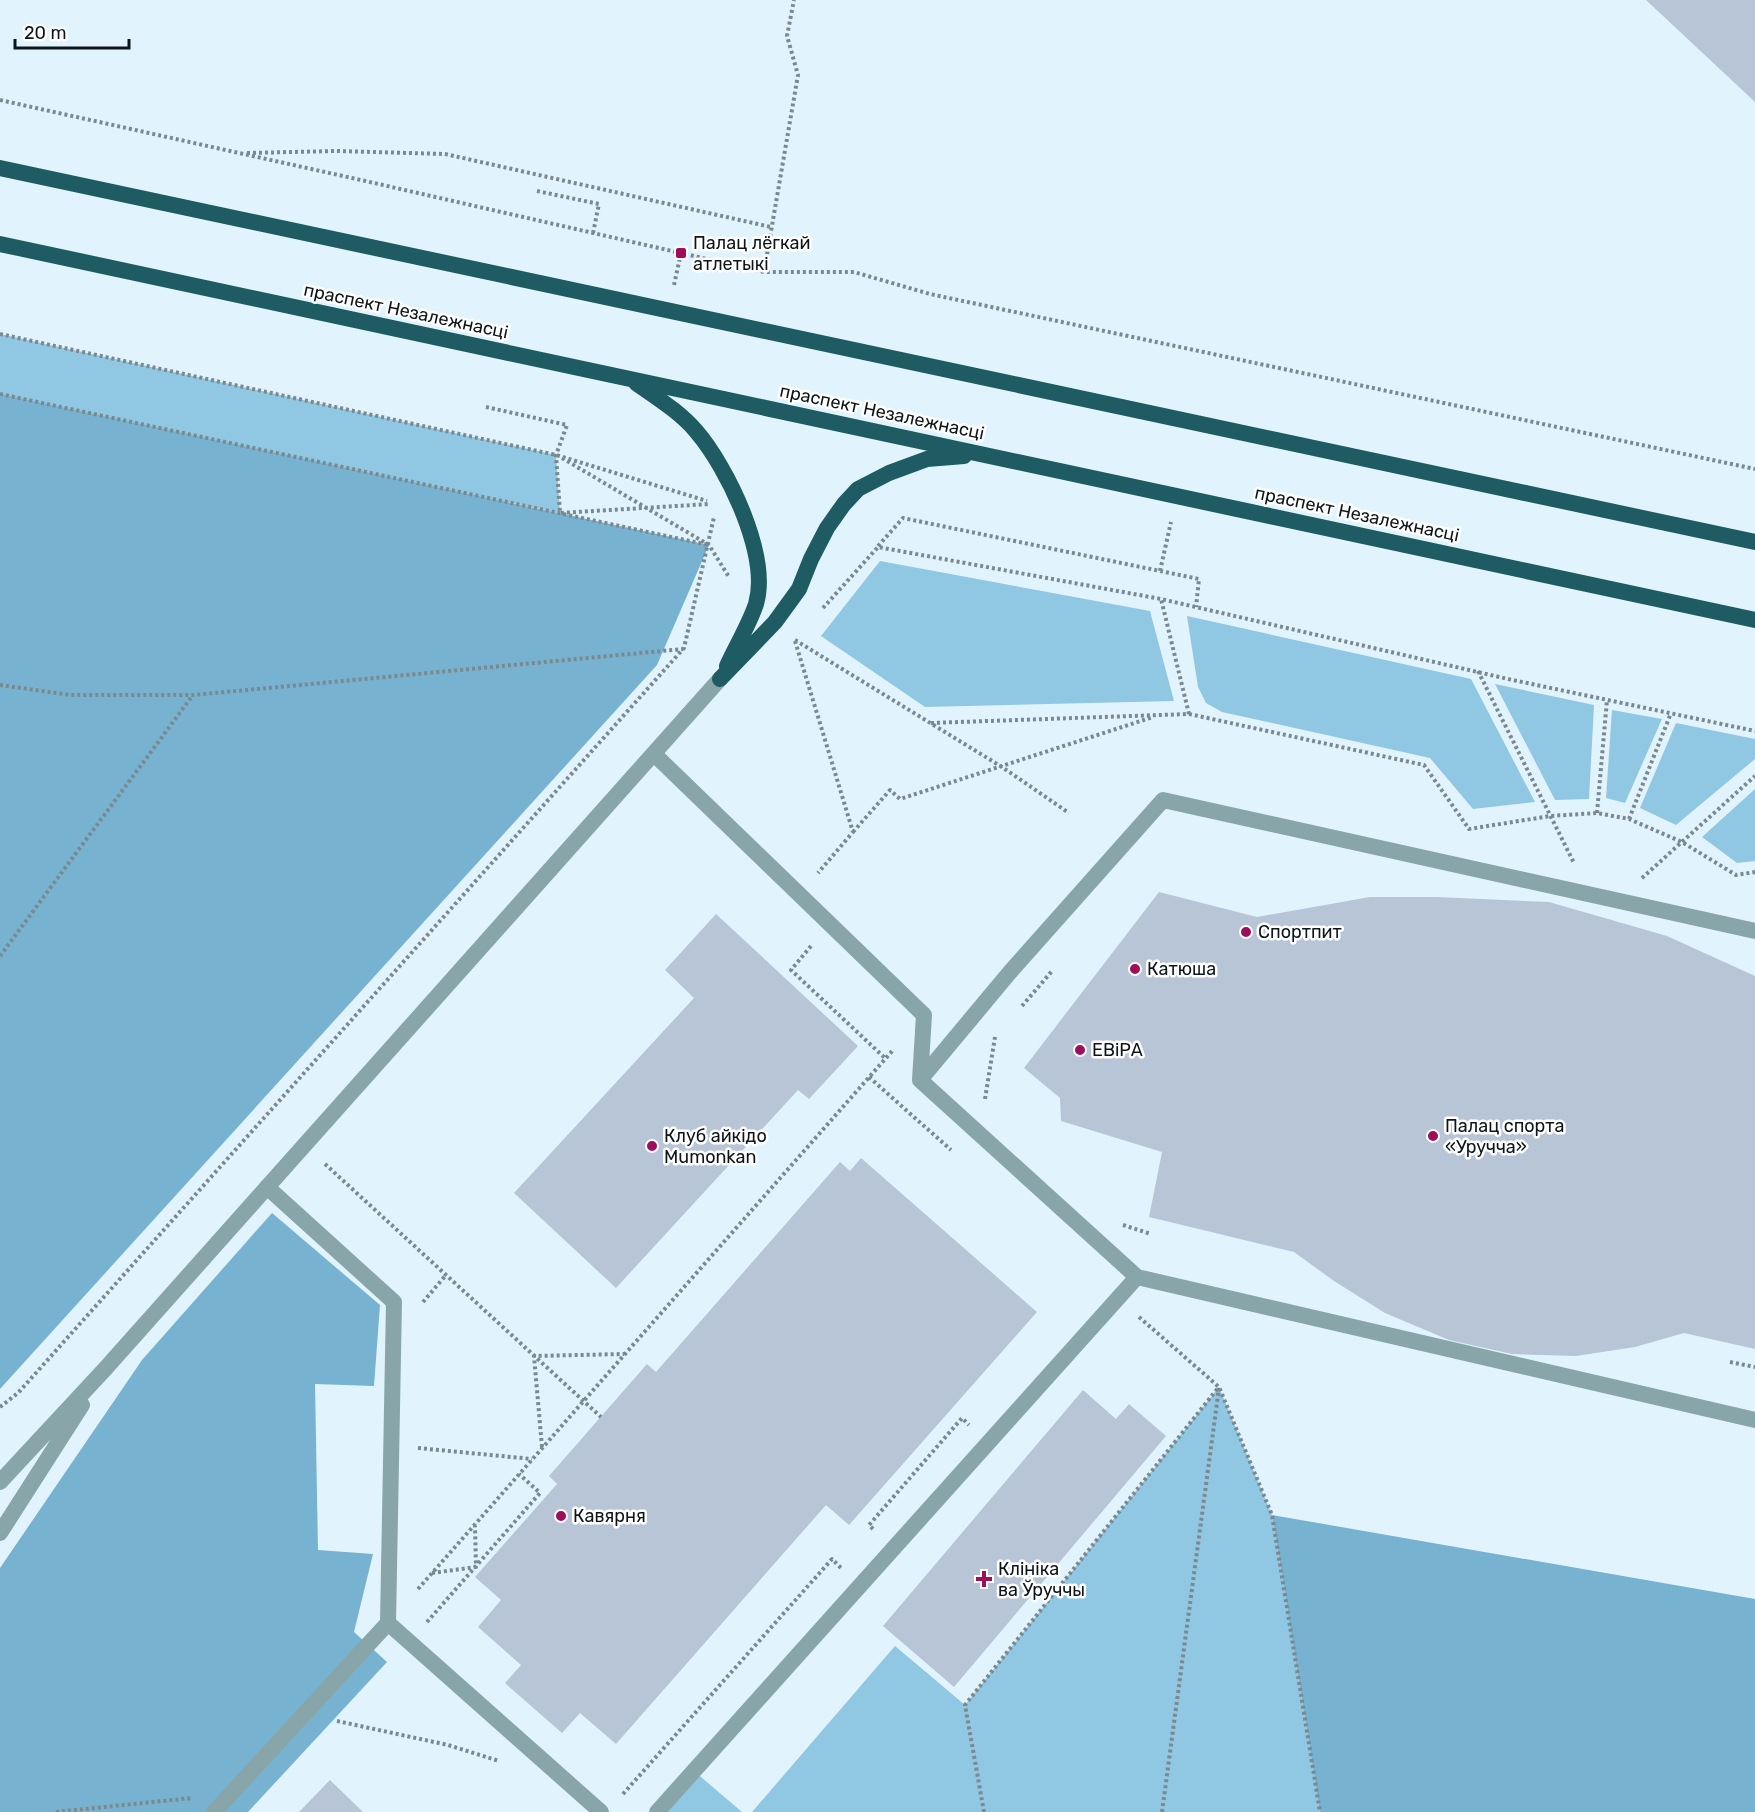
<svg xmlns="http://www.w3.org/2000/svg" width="1755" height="1812" font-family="Rubik,sans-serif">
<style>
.green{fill:#90c7e2}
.forest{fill:#77b2d0}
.building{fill:#b7c5d7}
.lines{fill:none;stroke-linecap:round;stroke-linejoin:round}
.path{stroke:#7b898f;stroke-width:4;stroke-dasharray:3 3;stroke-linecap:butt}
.service{stroke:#88a6a9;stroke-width:16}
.tertiary{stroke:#88a6a9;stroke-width:16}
.trunk{stroke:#1e5b62;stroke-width:16}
.poi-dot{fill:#9d0f5c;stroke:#fff;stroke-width:2}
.labels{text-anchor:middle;stroke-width:5;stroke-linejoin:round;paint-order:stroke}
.poi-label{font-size:18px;fill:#0d1519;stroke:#fff;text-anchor:start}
.street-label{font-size:18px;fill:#0d1519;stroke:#fff}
</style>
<rect width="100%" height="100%" fill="#e1f4fd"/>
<path class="green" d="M0,334L556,455L560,513L0,395Z
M880,561L1150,611L1174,701L925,707L821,636Z
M1187,616L1471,679L1535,802L1473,809L1430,758L1222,712L1206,703L1198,687Z
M1495,684L1594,705L1589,799L1555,800Z
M1612,710L1662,719L1625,803L1606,798Z
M1676,723L1755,739V759L1676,825L1640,808Z
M1755,789V861L1737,863L1702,837Z
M1219,1387L1272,1515L1320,1812H752L895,1646L965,1705Z
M694,1771L742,1812H657Z"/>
<path class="forest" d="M0,394L709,545L657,665L0,1389Z
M272,1213L380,1305L374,1386L315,1384L318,1550L373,1554L354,1632L387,1662L248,1812H0V1568L142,1360Z
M1272,1515L1755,1599V1812H1320Z"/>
<path class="building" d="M1646,0H1755V102Z
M1159,892L1257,917L1370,897H1437L1549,902L1667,936L1755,976V1349L1684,1333L1635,1347L1576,1356L1512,1354L1449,1340L1385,1313L1334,1281L1294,1252L1149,1217L1162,1152L1061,1121L1060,1098L1024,1068Z
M716,914L858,1046L809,1099L798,1090L616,1288L514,1193L694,998L665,970Z
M861,1158L1037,1312L849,1525L826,1505L616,1744L580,1713L562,1733L505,1683L521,1665L478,1627L501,1600L475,1577L557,1484L549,1476L647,1364L656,1372L840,1162L850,1171Z
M1083,1390L1116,1419L1129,1404L1166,1436L954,1687L883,1626Z
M330,1780L363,1812H299Z"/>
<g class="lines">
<path class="path" d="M0,100L361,180L764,272H854L930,294L1755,469
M247,153L336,151L445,154L771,227
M537,191L599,204L593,233
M764,272L798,75L787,36L794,0
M674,285L681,253
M0,334L556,455L707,501
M0,394L709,545
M486,407L567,425L556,455L560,513L710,504
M562,458L709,545L729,577
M878,546L903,518L1199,579L1196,607
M1160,571L1171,522
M823,608L878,547L1161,599L1508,679L1755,731
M795,640L1002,767L1069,813
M795,641L853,832L818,873
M1478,671L1574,863
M0,685L71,695H194L683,649
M1189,714L1424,765L1469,829L1550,816L1597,813L1629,819L1682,842L1736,875L1755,872
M931,723L1189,714L1161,599
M1597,813L1607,700
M1629,819L1671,713
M853,832L890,790L900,799L1153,717
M1642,878L1755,776
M811,946L791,970L886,1059
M0,956L193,695
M1022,1006L1052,971
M869,1077L951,1150
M985,1099L995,1037
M325,1164L601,1417
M1123,1225L1151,1234
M423,1302L446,1275
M1139,1317L1219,1387L1272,1515L1320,1812
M1730,1362L1755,1367
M0,1407L18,1393L684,648L714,517
M542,1447L534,1356L624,1354
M418,1448L532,1459
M873,1529L869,1525L962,1418L969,1425
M432,1573L476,1567L475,1526
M418,1589L893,1050
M427,1622L540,1493L519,1474
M337,1721L448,1745L499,1761
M623,1794L832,1559L841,1568
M56,1812L192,1798
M984,1812L965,1705L1218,1388
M1162,1812L1219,1388"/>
<path class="service" d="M654,754L924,1015L920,1080
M920,1080L1010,972L1163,800L1755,931
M920,1080L1137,1277L1755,1420
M388,1623L601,1812
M214,1812L388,1623L394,1302L267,1187
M657,1812L1137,1277"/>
<path class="tertiary" d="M0,1482L105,1369L720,679
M0,1533L82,1405"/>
<path class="trunk" d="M0,168L1755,542
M0,244L1755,620
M636,383C657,398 680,412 696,431C728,468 770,556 756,604C749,625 736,646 727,666
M720,679L775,622L799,589L811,559L827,528L844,504L858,489L889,473L927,459L964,456"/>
</g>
<g class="poi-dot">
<rect x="675" y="247" width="12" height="12" rx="3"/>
<circle cx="1246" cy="932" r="6"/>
<circle cx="1135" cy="969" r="6"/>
<circle cx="1080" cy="1050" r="6"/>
<circle cx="1433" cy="1136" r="6"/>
<circle cx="652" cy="1146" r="6"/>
<circle cx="561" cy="1516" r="6"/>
<path d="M981 1570h6v6h6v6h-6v6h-6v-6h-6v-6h6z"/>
</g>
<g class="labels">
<g class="poi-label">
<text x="693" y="249">Палац лёгкай<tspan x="693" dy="21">атлетыкі</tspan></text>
<text x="1258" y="938">Спортпит</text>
<text x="1147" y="975">Катюша</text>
<text x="1092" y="1056">ЕВіРА</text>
<text x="1445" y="1132">Палац спорта<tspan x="1445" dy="21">«Уручча»</tspan></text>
<text x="664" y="1142">Клуб айкідо<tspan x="664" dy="21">Mumonkan</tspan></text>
<text x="573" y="1522">Кавярня</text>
<text x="998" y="1575">Клініка<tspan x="998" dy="21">ва Ўруччы</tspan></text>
</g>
<g class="street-label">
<text transform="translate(406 311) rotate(12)" y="6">праспект Незалежнасці</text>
<text transform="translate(882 412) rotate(12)" y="6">праспект Незалежнасці</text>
<text transform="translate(1357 514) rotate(12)" y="6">праспект Незалежнасці</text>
</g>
</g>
<path d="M15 39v9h114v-9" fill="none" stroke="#0d1519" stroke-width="3"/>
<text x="24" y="39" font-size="18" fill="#0d1519" stroke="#ffffff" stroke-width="4.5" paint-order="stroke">20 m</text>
</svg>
